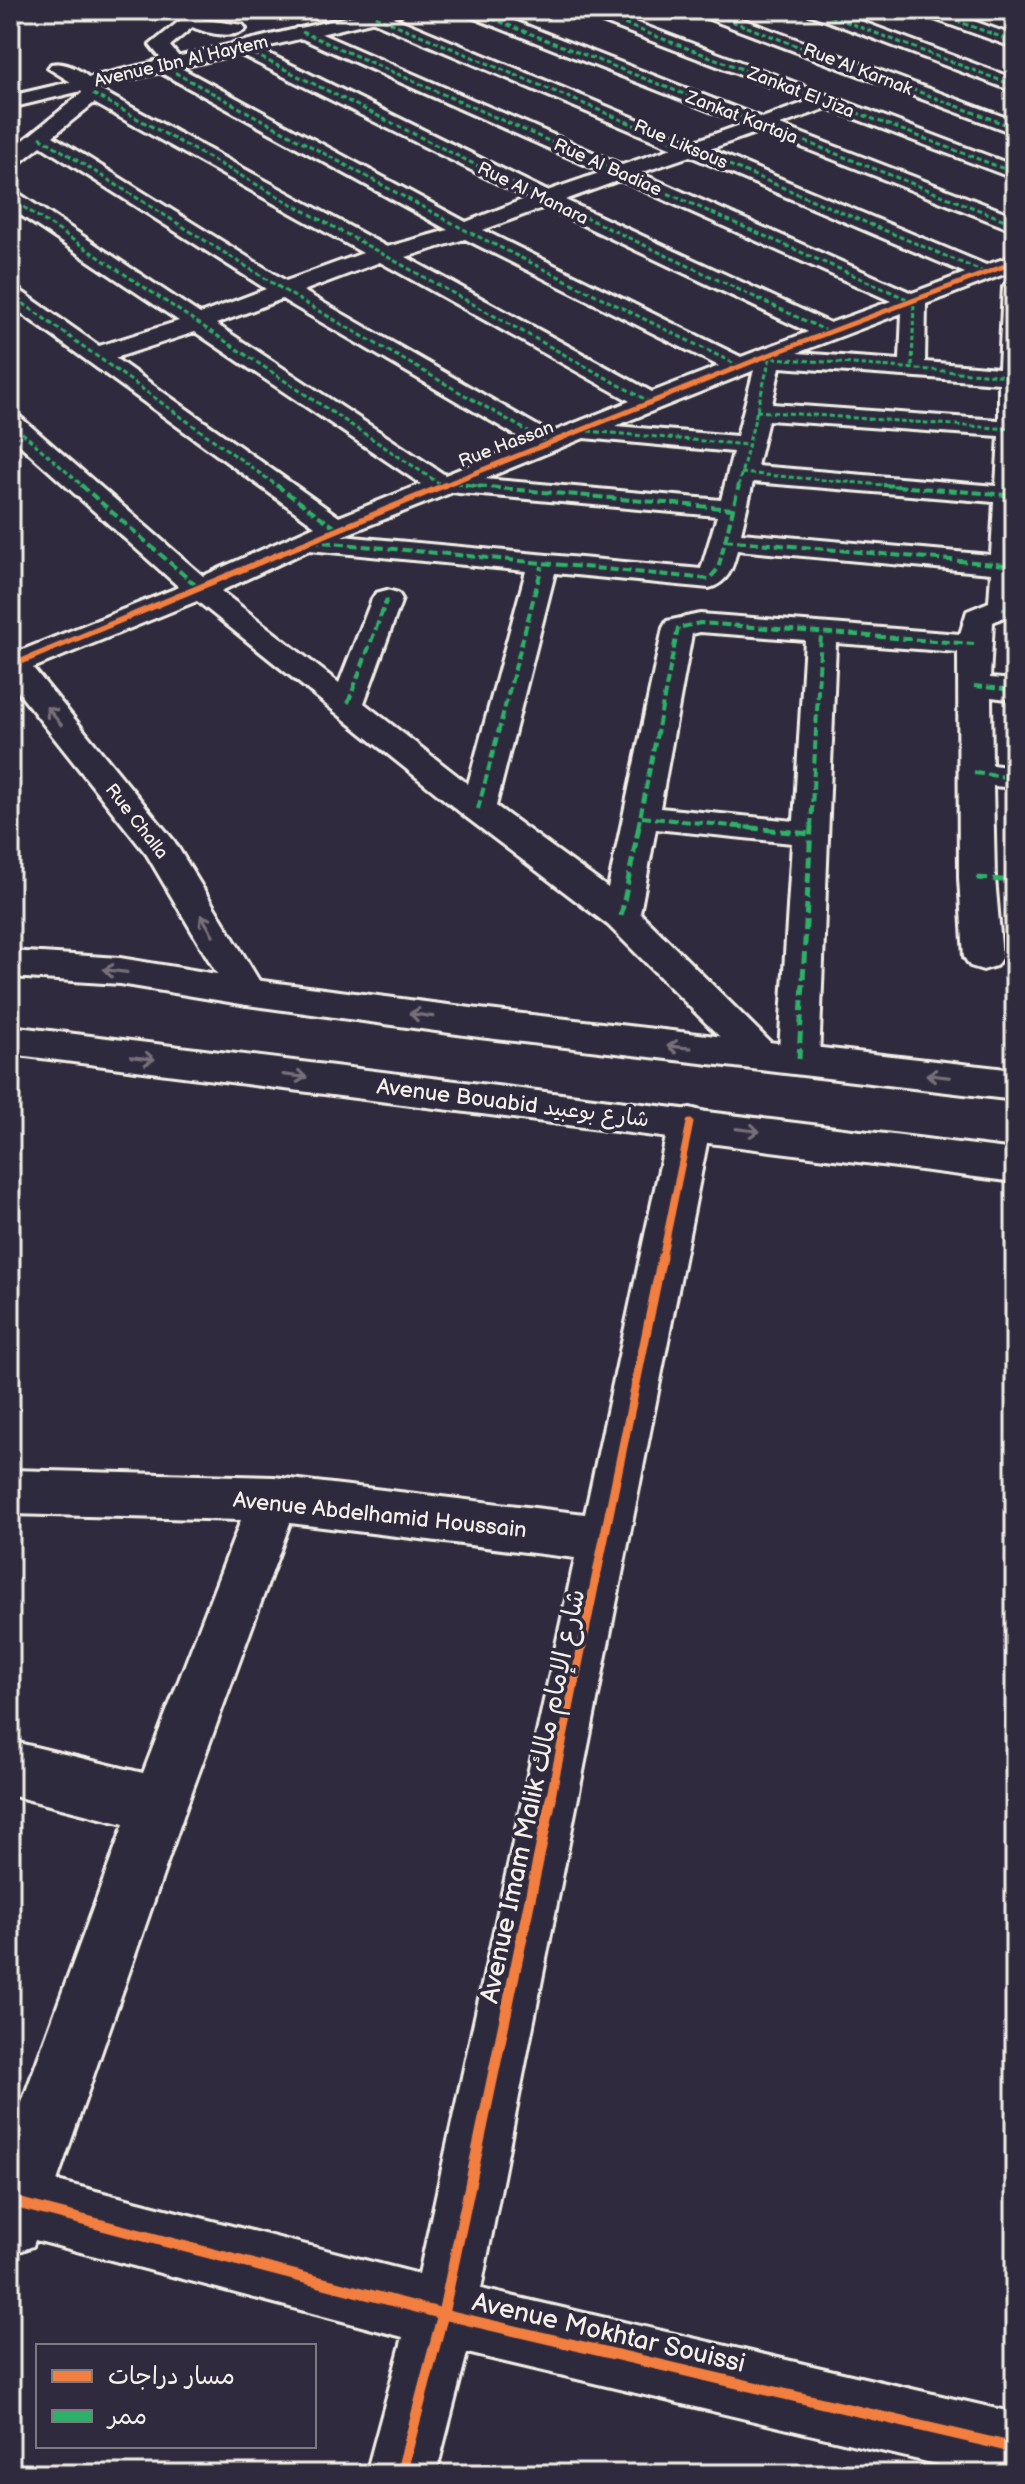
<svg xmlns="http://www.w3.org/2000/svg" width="1025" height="2484" font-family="'Balsamiq Sans','Playpen Sans Arabic',sans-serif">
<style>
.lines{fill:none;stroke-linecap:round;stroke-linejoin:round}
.minor-casing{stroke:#f4f1e8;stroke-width:6}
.tertiary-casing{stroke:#f4f1e8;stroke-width:6}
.secondary-casing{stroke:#f4f1e8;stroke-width:6}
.minor{fill:#2f2a3d;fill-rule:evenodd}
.tertiary{fill:#2f2a3d;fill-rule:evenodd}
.secondary{fill:#2f2a3d;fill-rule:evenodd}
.quiet-far2{stroke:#2db169;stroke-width:3;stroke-dasharray:5 3;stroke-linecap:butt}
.quiet-far1{stroke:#2db169;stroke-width:4;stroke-dasharray:9 4;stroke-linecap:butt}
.quiet{stroke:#2db169;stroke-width:5;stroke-dasharray:11 5;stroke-linecap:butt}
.cycleway-far4-casing{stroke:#2f2a3d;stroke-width:8}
.cycleway-far3-casing{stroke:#2f2a3d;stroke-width:10}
.cycleway-far2-casing{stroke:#2f2a3d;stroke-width:11}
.cycleway-far1-casing{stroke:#2f2a3d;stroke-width:14}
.cycleway-casing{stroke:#2f2a3d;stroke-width:16}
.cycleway-far4{stroke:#f27e40;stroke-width:5}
.cycleway-far3{stroke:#f27e40;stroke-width:6}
.cycleway-far2{stroke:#f27e40;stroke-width:7}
.cycleway-far1{stroke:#f27e40;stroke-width:9}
.cycleway{stroke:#f27e40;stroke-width:11}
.oneway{stroke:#747079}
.labels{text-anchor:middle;stroke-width:7;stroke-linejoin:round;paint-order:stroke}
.far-street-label{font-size:18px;fill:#f4f1e8;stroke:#2f2a3d}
.street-label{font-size:22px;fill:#f4f1e8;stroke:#2f2a3d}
.near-street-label{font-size:26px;fill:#f4f1e8;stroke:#2f2a3d}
</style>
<rect width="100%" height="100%" fill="#2f2a3d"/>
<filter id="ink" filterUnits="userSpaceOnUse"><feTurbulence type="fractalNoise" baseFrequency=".0125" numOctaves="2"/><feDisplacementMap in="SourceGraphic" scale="16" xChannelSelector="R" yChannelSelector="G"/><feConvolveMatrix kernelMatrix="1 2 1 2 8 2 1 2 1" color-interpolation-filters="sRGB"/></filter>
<g filter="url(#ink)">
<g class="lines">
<defs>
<path id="minor" d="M461,10H486L762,118L809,101L581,14L578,10H603L1015,166V179L827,108L780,125L1015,216V231L761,131L710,149L986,265L1015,255V270L926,304L925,362L999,368L1003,287L1007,282L1015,280V612L993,622L990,678L1015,680V700L991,697L992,765L1015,768V788L993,786L995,878L1002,957L996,966L983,970L970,966L964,957L959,878L958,652L836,643L819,1059L813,1069L799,1073L785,1069L779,1057L775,1064L761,1068L747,1064L608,925L466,817L197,601L33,668L174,841L266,992L261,1001L247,1005L233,1001L147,855L10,682V652L15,653L179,587L10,436V414L19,416L203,576L315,526L10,305V287L18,289L99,346L179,321L10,208V191L18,193L200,314L266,289L41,146L17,165L10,167V151L82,93L79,87L48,68L51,64C69,60 91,76 100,90L387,247L448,230L154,69L152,65L154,61H168L466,222L527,198L233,51L231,47L233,43H247L547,191L602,172L296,36L293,32L296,28H308L622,165L672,148L369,20L366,16L375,11L381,12L692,142L743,124L464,14ZM94,103L363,253L286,281L53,136ZM690,156L965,273L912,293L640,173ZM620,180L891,301L830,323L565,200ZM545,207L808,332L741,357L483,230ZM465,239L719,366L652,392L406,257ZM380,262L630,401L550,433L303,291ZM282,299L290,304L527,442L445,475L216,324ZM902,313L900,360L797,353ZM195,332L421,484L339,517L115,358ZM780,367L999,383V420L772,404ZM754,370L737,436L615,426L750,372ZM768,420L999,436L996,486L757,466ZM584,438L733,452L721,500L484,479ZM753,482L994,502L991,555L741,533ZM453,492L459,493L717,516L701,569L342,536ZM309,550L526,571L468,784L364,703L402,599L398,593L387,590L376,593L372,599L339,683L221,591ZM737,550L991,573L989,602L967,611L960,634L700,614L667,621L663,628L608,888L496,806L555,573L709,588C728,583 733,568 737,550ZM700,632L805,640L794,821L660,808L692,634ZM656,829L792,843L779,1051L640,913Z
M693,10H718L1015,121V134L696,14Z
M806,10H831L1015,79V92L809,14Z
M917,10H943L1015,36V48L920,14Z
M690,1108L705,1112L711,1123L481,2289L1015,2413V2474H978L467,2353L436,2474H366L403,2337L35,2240L33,2246L10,2255V2135L124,1824L10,1795V1741L143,1773L241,1520L10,1514V1470L274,1477L585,1514L669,1123L675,1112ZM290,1523L575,1558L419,2274L57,2181L187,1805Z"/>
<path id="tertiary" d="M193,10H213L170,46L183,62L181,66H167L150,45Z
M10,951L120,958L247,979L479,1009L1015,1070V1100L479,1037L247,1005L120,984L10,977Z
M10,1026L1015,1150V1182L10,1054Z"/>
<path id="secondary" d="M377,10H409L400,15L10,108V96Z
M191,15L205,20L243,25L246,29C233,41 194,32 182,20Z"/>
</defs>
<use href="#minor" class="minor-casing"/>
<use href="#tertiary" class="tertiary-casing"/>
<use href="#secondary" class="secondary-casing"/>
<use href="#minor" class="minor"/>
<use href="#tertiary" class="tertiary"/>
<use href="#secondary" class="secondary"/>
<path class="quiet-far2" d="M470,10L1015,224
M587,10L1015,173
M702,10L1015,128
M815,10L1015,86
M926,10L1015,42
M375,16L986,273
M302,32L914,302L912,368
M240,47L510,182L829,332
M161,65L467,231L741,367
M93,94L650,402
M40,137L298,299L550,444
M10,198L443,486
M10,294L279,487
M773,358L1010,376
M1011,360H1015
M756,411L1011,429
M1010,411H1015
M10,422L84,487
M588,431L748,445
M1011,470L1015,471
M741,473L907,487
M457,484L487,487
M738,487L770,358"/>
<path class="quiet-far1" d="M81,485L200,589
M276,485L336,528
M465,485L732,509
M883,485L1007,495
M1006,533L1015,534
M724,540L1006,565
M311,541L709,579L718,569L739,485
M1002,609L1015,610
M974,686L1015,690
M348,703L387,599
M974,773L1015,778
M478,809L542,566
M642,817L752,828
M638,828L678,628L700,623L974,644
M811,828L821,633"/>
<path class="quiet" d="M733,826L810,834
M977,878L1015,881
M621,916L639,826
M799,1059L811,826"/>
<defs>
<path id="cycleway-far4" d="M440,487L761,358L1015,262"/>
<path id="cycleway-far3" d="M13,665L445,485"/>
<path id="cycleway-far2" d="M662,1259L690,1123"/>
<path id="cycleway-far1" d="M550,1801L662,1257"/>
<path id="cycleway" d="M10,2201L443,2314L1015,2448
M401,2474L443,2314L551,1799"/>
</defs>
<use href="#cycleway-far4" class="cycleway-far4-casing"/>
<use href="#cycleway-far3" class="cycleway-far3-casing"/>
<use href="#cycleway-far2" class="cycleway-far2-casing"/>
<use href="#cycleway-far1" class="cycleway-far1-casing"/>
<use href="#cycleway" class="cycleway-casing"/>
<use href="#cycleway-far4" class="cycleway-far4"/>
<use href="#cycleway-far3" class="cycleway-far3"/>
<use href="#cycleway-far2" class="cycleway-far2"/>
<use href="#cycleway-far1" class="cycleway-far1"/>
<use href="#cycleway" class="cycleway"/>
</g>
<defs><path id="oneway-shaft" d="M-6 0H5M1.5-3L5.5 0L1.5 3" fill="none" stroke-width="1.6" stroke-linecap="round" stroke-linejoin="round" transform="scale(2)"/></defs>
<g class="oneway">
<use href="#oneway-shaft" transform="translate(54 716) rotate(-129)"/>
<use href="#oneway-shaft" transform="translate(207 925) rotate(-121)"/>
<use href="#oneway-shaft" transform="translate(115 971) rotate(-173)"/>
<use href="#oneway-shaft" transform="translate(421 1015) rotate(-172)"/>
<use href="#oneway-shaft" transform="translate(679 1047) rotate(-175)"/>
<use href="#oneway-shaft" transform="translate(143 1058) rotate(6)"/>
<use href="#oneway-shaft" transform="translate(295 1076) rotate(7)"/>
<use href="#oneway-shaft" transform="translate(938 1076) rotate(-173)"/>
<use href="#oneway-shaft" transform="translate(748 1130) rotate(7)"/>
</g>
</g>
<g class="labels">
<g class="far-street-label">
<text transform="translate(181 61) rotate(-13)" y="6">Avenue Ibn Al Haytem</text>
<text transform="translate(858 69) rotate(21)" y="6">Rue Al Karnak</text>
<text transform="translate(801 92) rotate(21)" y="6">Zankat El Jiza</text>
<text transform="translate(742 117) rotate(21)" y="6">Zankat Kartaja</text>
<text transform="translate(681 144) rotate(23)" y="6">Rue Liksous</text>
<text transform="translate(608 167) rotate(24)" y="6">Rue Al Badiae</text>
<text transform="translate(533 193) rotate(26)" y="6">Rue Al Manara</text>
<text transform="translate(506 444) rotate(-21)" y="6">Rue Hassan</text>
<text transform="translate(137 821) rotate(52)" y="6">Rue Challa</text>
</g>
<g class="street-label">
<text transform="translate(513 1102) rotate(7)" y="8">Avenue Bouabid شارع بوعبيد</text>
<text transform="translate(380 1514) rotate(6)" y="8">Avenue Abdelhamid Houssain</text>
</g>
<g class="near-street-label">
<text transform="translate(532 1796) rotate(-78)" y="9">Avenue Imam Malik شارع الإمام مالك</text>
<text transform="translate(609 2332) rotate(13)" y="9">Avenue Mokhtar Souissi</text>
</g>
</g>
<rect width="1025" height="2484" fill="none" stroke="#2f2a3d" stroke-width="40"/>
<rect x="20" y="20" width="985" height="2444" fill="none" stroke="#f4f1e8" stroke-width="3" filter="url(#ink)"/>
<rect x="36" y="2344" width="280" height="104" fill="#2f2a3d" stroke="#7e7a81" stroke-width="2"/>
<rect x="52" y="2370" width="40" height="12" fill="#f27e40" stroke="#7e7a81" stroke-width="2"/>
<text x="108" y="2384" font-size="24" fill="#f4f1e8">مسار دراجات</text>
<rect x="52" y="2410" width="40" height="12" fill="#2db169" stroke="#7e7a81" stroke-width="2"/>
<text x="108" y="2424" font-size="24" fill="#f4f1e8">ممر</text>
</svg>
